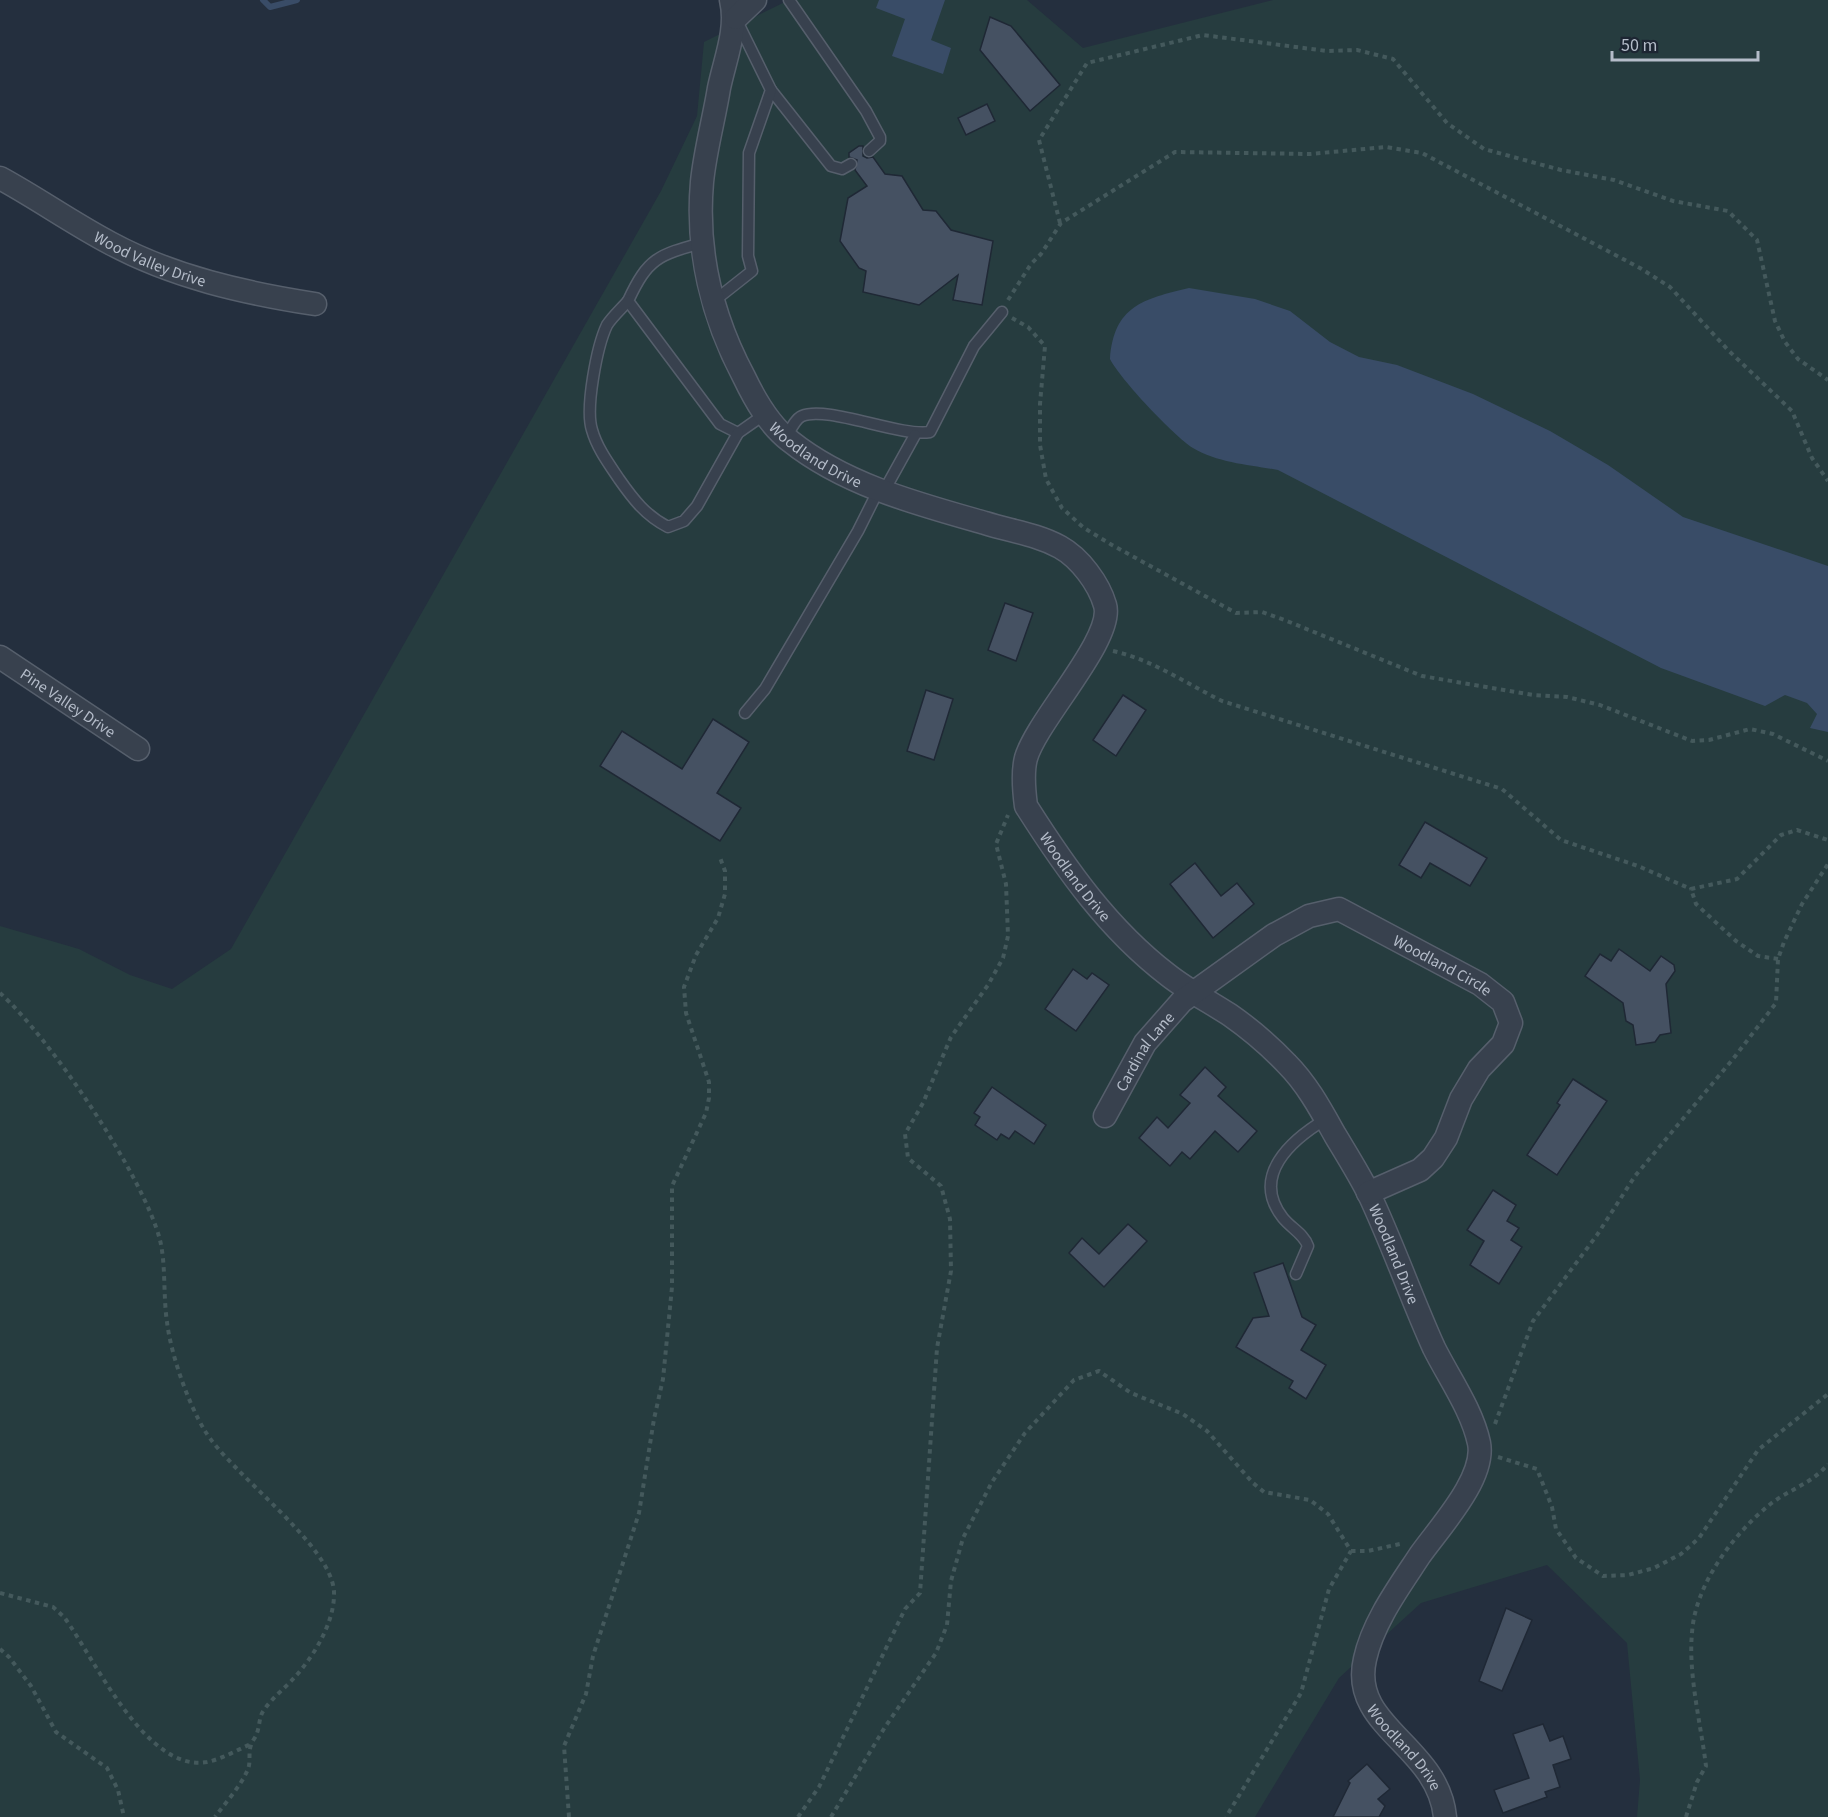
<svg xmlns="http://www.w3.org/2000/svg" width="1828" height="1817" font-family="'Source Sans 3',sans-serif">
<rect width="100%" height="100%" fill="#242f3e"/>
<!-- green -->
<path fill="#263c3f" d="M789,0H1027L1083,48L1273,0H1828V1817H1637L1640,1780L1627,1643L1547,1565L1421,1603L1339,1678L1255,1817H0V926L79,949L130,975L172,989L231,949L661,191L697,116L704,42Z"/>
<!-- water -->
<g fill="#394c67">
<path d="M879,0H945L931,40L951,48L943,74L892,56L905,19L876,8Z"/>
<path d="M1189,288L1255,299L1290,311L1330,342L1359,357L1397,365L1473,394L1550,431L1608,465L1683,517L1828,566V732L1810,728L1817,714L1807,703L1785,695L1765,706L1661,668L1278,470C1251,465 1218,463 1193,448C1174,436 1120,379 1110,359C1114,306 1143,299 1189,288Z"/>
</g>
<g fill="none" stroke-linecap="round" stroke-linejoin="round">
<!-- stream -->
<path stroke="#394c67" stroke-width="6" d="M263,0L270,7L297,0"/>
</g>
<!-- building -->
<g fill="#455162" stroke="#1f2835" stroke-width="1.5">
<path d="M990,17L1011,26L1060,85L1030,111L980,50Z"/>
<path d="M987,104L995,121L966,135L958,118Z"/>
<path d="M859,146H863V156L867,158L873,157L885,174L902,176L923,210L936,211L951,230L993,241L982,305L953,300L958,275L919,305L863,292L866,271L859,268L840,241L848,198L867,186L855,170L857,160L849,157V153Z"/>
<path d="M1005,603L1033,613L1016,661L988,650Z"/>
<path d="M926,690L953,699L934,760L907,751Z"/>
<path d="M1123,695L1146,710L1116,756L1093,740Z"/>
<path d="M713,719L749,742L717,793L741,808L720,841L600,766L622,731L682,769Z"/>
<path d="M1425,822L1487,858L1470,886L1430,863L1421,878L1399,865Z"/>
<path d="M1195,863L1221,896L1237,883L1254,904L1213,938L1170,884Z"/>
<path d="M1619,949L1650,971L1661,956L1674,965L1675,971L1666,984L1671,1033L1660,1035L1655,1042L1636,1045L1633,1025L1626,1021L1623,1003L1585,976L1600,954L1611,961Z"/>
<path d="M1073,969L1087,979L1092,973L1109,985L1076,1031L1045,1009Z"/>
<path d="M1205,1067L1226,1087L1218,1096L1257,1131L1238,1152L1215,1131L1190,1159L1182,1152L1170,1166L1139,1138L1157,1117L1168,1128L1190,1103L1180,1095Z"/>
<path d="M1573,1079L1607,1101L1557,1175L1527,1155L1560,1105L1557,1103Z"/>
<path d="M992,1087L1046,1125L1034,1144L1015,1131L1009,1139L1001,1134L997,1140L975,1125L980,1117L974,1113Z"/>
<path d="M1493,1190L1516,1205L1507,1221L1519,1228L1511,1240L1522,1247L1499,1284L1470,1265L1484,1241L1467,1230Z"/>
<path d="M1128,1224L1147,1241L1104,1287L1069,1253L1082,1238L1099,1254Z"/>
<path d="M1283,1263L1302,1317L1316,1325L1301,1350L1326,1365L1306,1399L1289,1388L1293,1381L1236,1347L1253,1318L1269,1316L1254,1273Z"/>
<path d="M1506,1608L1532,1620L1502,1691L1479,1681Z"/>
<path d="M1543,1724L1550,1741L1563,1736L1571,1759L1553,1765L1560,1787L1545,1792L1547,1797L1503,1813L1494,1790L1529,1778L1513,1734Z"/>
<path d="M1367,1764L1390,1789L1378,1799L1385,1806L1379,1817H1333L1350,1783L1348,1781Z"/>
</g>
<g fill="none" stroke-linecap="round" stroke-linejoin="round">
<!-- service casing -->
<g stroke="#565f6c" stroke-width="13">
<g id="service">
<path d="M789,0L866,111L880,137V141L869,151"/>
<path d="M771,90L831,166L842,169L851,164"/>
<path d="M702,243C658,255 648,258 628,301L720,424L738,433L765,414"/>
<path d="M628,301C622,308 612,317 607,325C597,346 585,408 592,430C597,448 609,464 619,479C633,499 646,516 668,527L684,521L697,506L738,433"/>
<path d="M714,301L752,271L748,256L749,153L771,90L737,21"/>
<path d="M786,438C790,431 795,419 802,416C827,405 899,437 930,432L974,346L1002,312"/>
<path d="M884,491L915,435"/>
<path d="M745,713L765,689L858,531L879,489"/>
<path d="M1296,1274L1308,1246C1304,1234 1291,1228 1283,1218C1250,1176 1291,1140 1326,1119"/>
</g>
</g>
<!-- minor casing -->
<g stroke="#565f6c" stroke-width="25">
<g id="minor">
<path id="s1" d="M731,0C738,29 725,59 719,88C714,119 705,151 702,182C696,250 712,317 744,377C755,400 769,425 790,441C845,485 918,504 985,523C1010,531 1036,534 1060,547C1080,558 1099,584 1105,605C1115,638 1037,720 1026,758C1022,773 1024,791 1026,806C1066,869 1108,929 1168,975C1187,990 1210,1002 1230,1015C1250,1029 1270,1046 1287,1064C1307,1084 1321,1110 1335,1135C1347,1155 1359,1174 1369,1194C1393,1245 1411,1297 1434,1348C1449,1378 1472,1410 1479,1443C1486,1478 1439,1528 1420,1555C1399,1587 1373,1622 1365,1659C1349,1727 1438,1745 1445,1817"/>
<path d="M736,18L755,0"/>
<path id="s2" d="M0,178C37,198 72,223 110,243C173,277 244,293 315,304"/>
<path id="s3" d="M0,657L138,749"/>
<path id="s4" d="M1105,1116L1145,1043L1182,1001L1274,935L1309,916L1339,909L1480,984L1503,1002L1511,1023L1503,1044L1479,1069L1461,1099L1446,1138L1433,1158L1420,1170L1368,1193"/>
</g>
</g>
<!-- path -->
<g stroke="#44595c" stroke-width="4" stroke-dasharray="4.5 4.5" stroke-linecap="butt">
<path d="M1060,223L1039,140L1087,63L1203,35L1327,51L1357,50L1393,59L1447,123L1484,149L1561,170L1614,180L1673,201L1728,211L1757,240L1775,321L1785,342L1798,359L1828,380"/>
<path d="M1008,300L1031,264L1041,254L1061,223L1175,152L1310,154L1386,147L1422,153L1640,268L1670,287L1728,350L1792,411L1812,458L1828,481"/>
<path d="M1012,318L1028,327L1045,346L1040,404V445L1046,479L1062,508L1084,528L1112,545L1236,613L1262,612L1287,621L1422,676L1533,695L1567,697L1600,705L1692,741L1709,740L1750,729L1773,734L1828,761"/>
<path d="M1113,651C1153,660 1185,683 1222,701L1502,789L1561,840L1638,866L1691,889"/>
<path d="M1778,959L1758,956L1736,941L1696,904L1691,889L1737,879L1781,835L1797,830L1828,840"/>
<path d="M0,993C50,1038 143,1175 160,1240C166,1265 163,1295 167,1322C171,1355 188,1403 205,1431C232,1475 332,1545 334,1592C335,1622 314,1656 294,1678C285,1688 272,1698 264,1710C259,1716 260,1725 257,1733C256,1737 252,1741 251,1745C248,1753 251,1762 248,1769C241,1786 226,1802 215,1817"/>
<path d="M1495,1424L1533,1321L1597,1235L1635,1176L1733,1059L1776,1003L1778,959L1784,942L1802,904L1828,864"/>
<path d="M1498,1457L1537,1469L1552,1507L1556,1529L1576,1558L1603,1576L1628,1575L1654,1568L1681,1554L1699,1538L1758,1450L1828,1394"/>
<path d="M1351,1551H1368L1404,1543"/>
<path d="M0,1593L53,1607L64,1617C95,1659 146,1773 207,1762C222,1759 237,1750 251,1744"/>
<path d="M0,1649L9,1657L31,1686L56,1732L107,1768L118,1790L124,1817"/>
<path d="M569,1817L564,1746L586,1694L593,1656L639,1513L654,1419L663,1379L672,1287V1186L706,1113L709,1098V1082L686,1013L684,987L696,955L718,918L725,894V871L719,855"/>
<path d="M798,1817L819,1787L905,1609L920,1593L937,1348L951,1271L950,1219L941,1186L908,1158L905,1134L923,1103L951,1037L988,985L1003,958L1008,936L1006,884L996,844L1008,815"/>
<path d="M831,1817L885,1727L936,1653L947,1625L951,1581L963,1538L992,1482L1025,1433L1074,1380L1099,1371L1131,1393L1183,1414L1207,1431L1253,1483L1264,1492L1310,1500L1328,1514L1351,1551L1329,1589L1301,1693L1226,1817"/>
<path d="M1686,1817L1697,1782L1706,1766C1701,1725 1688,1674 1692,1633C1695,1585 1732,1536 1768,1506C1787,1490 1812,1484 1828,1464"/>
</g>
<!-- service -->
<use href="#service" stroke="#38414e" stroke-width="10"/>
<!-- minor -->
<use href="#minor" stroke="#38414e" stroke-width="22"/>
</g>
<g text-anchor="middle" stroke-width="4.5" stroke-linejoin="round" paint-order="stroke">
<!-- street labels -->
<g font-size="16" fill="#b4bcc9" stroke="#1d2633">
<text dy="6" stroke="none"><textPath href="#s2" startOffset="171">Wood Valley Drive</textPath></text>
<text dy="6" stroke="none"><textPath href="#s1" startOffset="496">Woodland Drive</textPath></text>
<text dy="6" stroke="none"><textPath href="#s3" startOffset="82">Pine Valley Drive</textPath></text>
<text dy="6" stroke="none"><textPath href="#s1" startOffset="1143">Woodland Drive</textPath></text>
<text dy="6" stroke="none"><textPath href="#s4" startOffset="441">Woodland Circle</textPath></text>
<text dy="6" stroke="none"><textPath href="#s4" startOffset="76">Cardinal Lane</textPath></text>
<text dy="6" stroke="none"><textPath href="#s1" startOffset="1647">Woodland Drive</textPath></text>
<text dy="6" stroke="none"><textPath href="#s1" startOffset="2204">Woodland Drive</textPath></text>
</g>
</g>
<!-- scale -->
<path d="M1612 51v9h146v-9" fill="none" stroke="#b4bcc9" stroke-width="3"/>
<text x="1621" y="51" font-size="18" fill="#b4bcc9" stroke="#1d2633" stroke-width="4.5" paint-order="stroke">50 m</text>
</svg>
